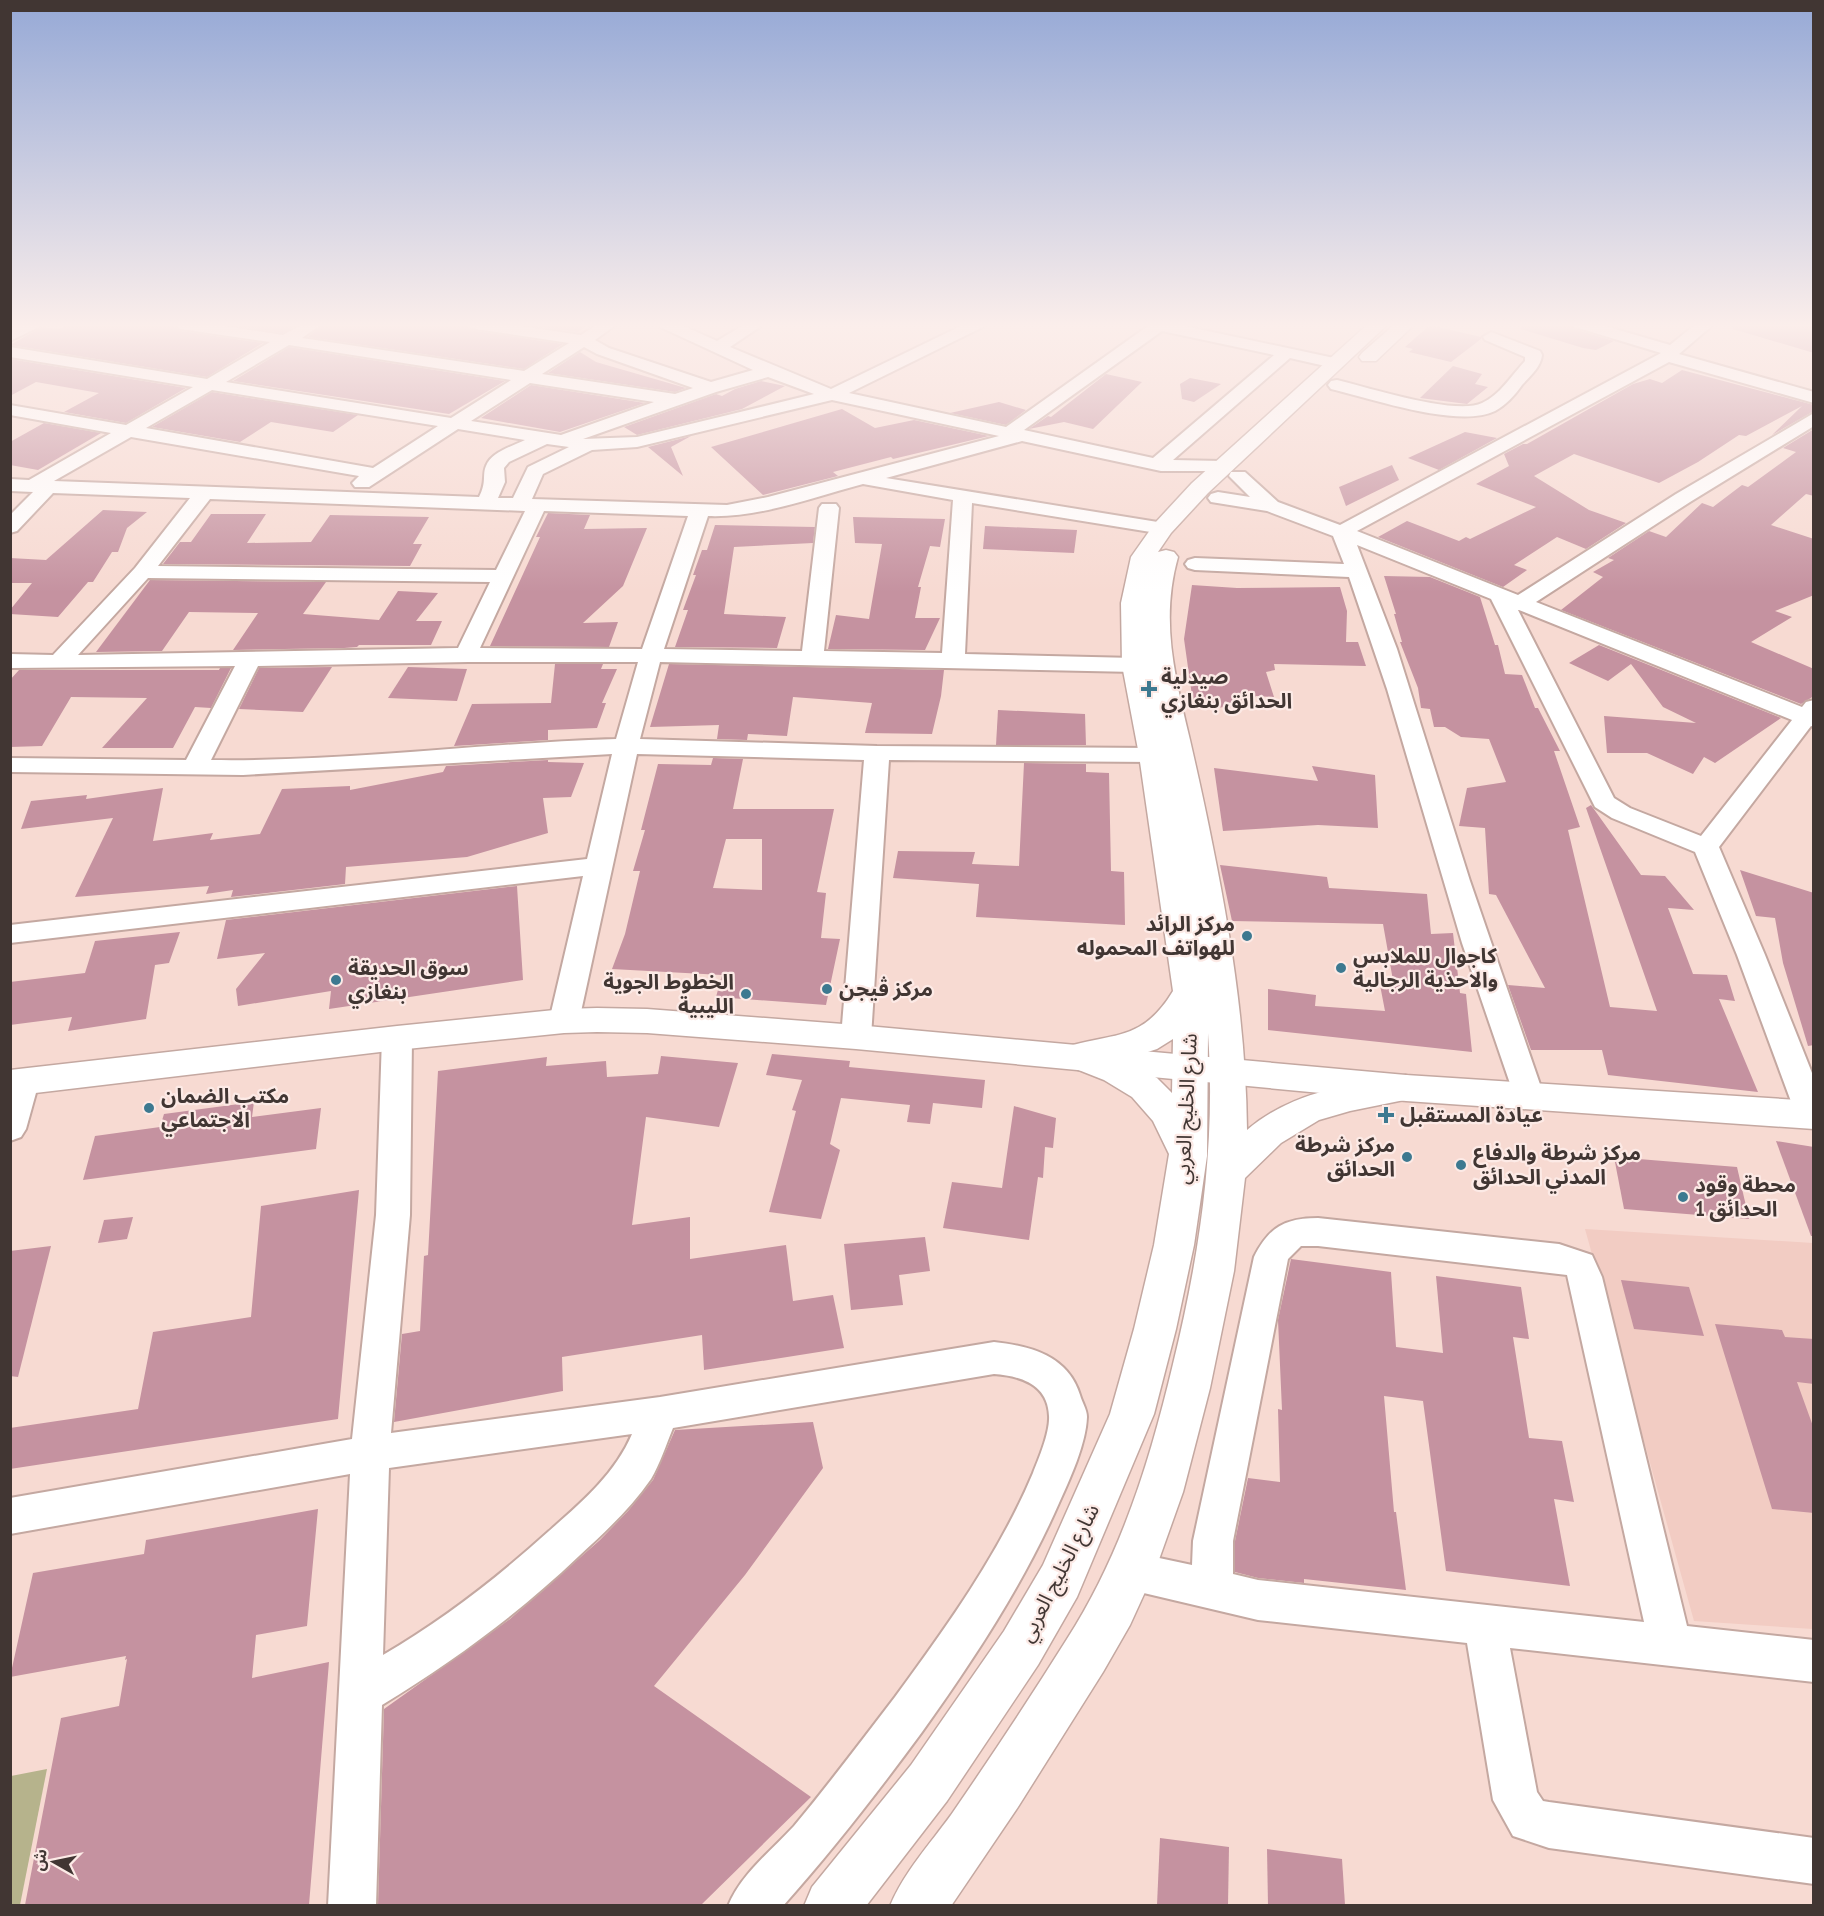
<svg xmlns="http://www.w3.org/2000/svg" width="1824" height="1916" font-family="'PT Sans Narrow','Noto Sans Arabic',sans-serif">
<rect width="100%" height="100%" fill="#f7dad2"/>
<!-- built -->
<path fill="#f2ccc3" d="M1585,1229L1813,1243V1629L1694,1621Z"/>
<!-- green -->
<path fill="#b6b38c" d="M47,1769L20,1905H11V1776Z"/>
<!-- building -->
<g fill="#c592a0" fill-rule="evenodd">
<path d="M70,324H171L181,331L263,343L207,377L10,345L42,327L59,329Z"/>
<path d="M225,324H299L283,333Z"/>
<path d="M324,324H466L469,329L476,331L563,344L524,369L308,337Z"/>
<path d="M521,324H589L578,332Z"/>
<path d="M1522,324H1571L1574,329L1614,341L1596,350L1583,348L1521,329Z"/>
<path d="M1734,324H1814V353L1733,329Z"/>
<path d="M1430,325L1481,337V339L1451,362L1409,352L1413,349L1405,347Z"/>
<path d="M289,347L505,381L449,414L233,381Z"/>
<path d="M580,352L596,362L686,388L675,392L548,373Z"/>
<path d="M10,359L186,388L126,423L64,412L99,393L36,382L10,396Z"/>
<path d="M1453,366L1482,374L1475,384L1488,387L1467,404L1420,398Z"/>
<path d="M1682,370L1814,405V411L1772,435L1802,406L1746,436L1739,435L1698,462L1659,483L1574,454L1534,476L1589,510L1626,523L1586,549L1557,537L1514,565L1527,570L1503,587L1378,537L1407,521L1459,541L1466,537L1470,539L1536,507L1476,484L1509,466L1504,454L1523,444H1527L1633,384L1650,379L1662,383Z"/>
<path d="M1106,374L1142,382L1093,429L1064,422L1029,429L1048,416L1051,417Z"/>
<path d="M1190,378L1221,384L1194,402L1182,399L1180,384Z"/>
<path d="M761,381L785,386L742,409L637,435L624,427L716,394L722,396L735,389Z"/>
<path d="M531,385L645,403L560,432L481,418Z"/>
<path d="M212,392L358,415L333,432L271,422L240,442L152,427Z"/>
<path d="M999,402L1026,410L1006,425L950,413Z"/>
<path d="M842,409L875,428L914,420L989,436L893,459L891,457L833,472L838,476L763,495L711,447Z"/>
<path d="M44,423L101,433L38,470L10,465V442Z"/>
<path d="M1814,429V496L1806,494L1771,525L1814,539V595L1775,611L1792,617L1751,642L1814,669V696L1801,704L1561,610L1603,577L1593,572L1614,560L1608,558L1649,531L1666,537L1702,503L1713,507L1742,485L1748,487L1796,452L1783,448Z"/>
<path d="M1465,432L1497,438L1439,470L1408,458Z"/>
<path d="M691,436L671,447L683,476L648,447Z"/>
<path d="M1392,465L1399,480L1346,506L1339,487Z"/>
<path d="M103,510L147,512L127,528L118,552H112L93,582H88L58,617L10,614V610L32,583H10V558L46,560Z"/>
<path d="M548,513L590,515L584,529L647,528L623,586L583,623L618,622L609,647L490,646L540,537H536Z"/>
<path d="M211,514H266L247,543L311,542L330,515L429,517L413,544H422L410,566L163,564L180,542H191Z"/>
<path d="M853,517L945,519L940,547L930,546L918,587H921L915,618H940L925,650L828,649L836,615L869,619L882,544L855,543Z"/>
<path d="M715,525L815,527L813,543L734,547L724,614L786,617L777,648L675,647L688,610H683L696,575H693L702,550H707Z"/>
<path d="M985,526L1077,530L1074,553L983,549Z"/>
<path d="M1384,576L1430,577L1480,597L1495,645H1498L1505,674L1522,675L1535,708H1538L1560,751H1554L1580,827L1568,830L1610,1007L1657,1011L1586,808L1591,805L1641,875L1665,876L1694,910L1668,908L1693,974L1727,975L1735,1001L1719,999L1758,1092L1608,1075L1602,1050H1531L1508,985L1545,988L1496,895L1489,894L1485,828L1459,826L1467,788L1506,782L1489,739L1461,737L1445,727H1434L1430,709L1421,708L1418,688L1400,642H1402L1394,614H1396Z"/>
<path d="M150,580L326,582L303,614L379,620L398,591L438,593L416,621H442L431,645H359L357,647L344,648L233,650L258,613L189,612L162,651L96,652Z"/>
<path d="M1192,585L1237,588L1340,587L1347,611L1346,642H1358L1366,666L1274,664L1275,670L1266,672L1274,697L1256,696L1246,705L1194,710L1184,639Z"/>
<path d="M1599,645L1781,718L1715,763L1704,757L1693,774L1647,753H1607L1604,716L1696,723L1663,707L1631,664L1608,681L1569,663Z"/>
<path d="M555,664H603L601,669H617L602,703H606L597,728L548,730V740L454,746L472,704L551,703Z"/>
<path d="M669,664L944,670L941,696L932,734L865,733L872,703L793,697L787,736L748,734L747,740L717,739L719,725L650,727Z"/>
<path d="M332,667L303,712L239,709L259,668Z"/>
<path d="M408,667L467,669L457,701L388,698Z"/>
<path d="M220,668H231L211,708L195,707L173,748H102L147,698L71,697L42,746L10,747V680L19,670H219Z"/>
<path d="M998,710L1085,714L1086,745H996Z"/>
<path d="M713,758L743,759L733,809H834L817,892L826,893L821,938L840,939L826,1005L716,997L722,975L612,969L625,934L640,871H633L645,830H641L658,764L711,765ZM726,839H762V890L713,888Z"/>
<path d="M548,760V762L584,763L571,797L543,798L548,833L467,857L346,867L345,884L231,897L233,890L206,894L209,886L75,897L113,818L21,829L31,801L87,795L86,799L163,788L153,841L213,833L210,840L260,834L282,789L350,786V790L443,772L446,766Z"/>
<path d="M1024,763L1086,764V772L1109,773L1111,871L1124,872L1125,925L976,917L979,884L893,878L898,851L975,852L972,864L1019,866Z"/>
<path d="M1312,766L1375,775L1378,828L1318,825L1223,831L1214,768L1318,781Z"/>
<path d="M1220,865L1327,877L1329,888L1427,894L1431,934L1453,933L1460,993L1466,994L1472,1052L1268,1030V989L1316,995L1315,1006L1385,1011L1380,985L1394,986L1383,924L1232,921Z"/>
<path d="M1740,870L1814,893V1045L1808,1046L1783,963L1775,918L1756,916Z"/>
<path d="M517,886L523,980L329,1009L331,991L238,1006L236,989L265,953L217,959L226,920Z"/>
<path d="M180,932L169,963L155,965L146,1019L68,1031L72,1017L10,1025V982L85,973L95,941Z"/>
<path d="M772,1054L850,1061L849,1067L985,1080L982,1108L933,1103L930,1124L907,1122L910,1105L841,1098L830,1144L840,1150L821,1219L769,1212L796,1111L792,1110L802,1080L766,1075Z"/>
<path d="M661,1056L738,1063L719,1127L646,1117L632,1225L690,1217V1259L786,1245L793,1301L833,1295L844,1348L704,1370L702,1335L562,1357L563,1391L394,1422L402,1334L420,1331L424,1256L428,1255L438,1071L547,1057L546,1066L606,1061L607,1077L658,1074Z"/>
<path d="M254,1102L252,1117L321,1108L316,1149L83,1180L95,1136L160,1127L164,1114Z"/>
<path d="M1014,1106L1056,1118L1053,1148L1045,1147L1043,1178L1038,1177L1029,1240L943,1228L952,1182L1002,1188Z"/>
<path d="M1776,1141L1814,1147V1236H1811Z"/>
<path d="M1614,1157L1737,1167L1749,1219L1624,1209Z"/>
<path d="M359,1190L338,1419L10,1469V1428L138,1409L153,1332L251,1317L261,1206Z"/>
<path d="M133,1217L127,1239L98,1243L104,1220Z"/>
<path d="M925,1237L930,1271L899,1275L903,1305L851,1310L844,1244Z"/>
<path d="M51,1246L18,1377L10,1376V1251Z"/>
<path d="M1291,1259L1391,1272L1396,1347L1443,1353L1436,1276L1521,1287L1529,1339L1513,1337L1529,1438L1562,1441L1574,1502L1554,1499L1570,1586L1446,1571L1423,1401L1384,1396L1394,1512H1396L1406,1590L1304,1579V1583L1258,1578L1235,1572V1541L1248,1478L1280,1482L1278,1409L1282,1410L1278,1320Z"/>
<path d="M1621,1280L1689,1287L1704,1336L1634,1329Z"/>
<path d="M1715,1324L1782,1330L1785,1337L1814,1339V1384L1797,1382L1814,1429V1513L1772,1509Z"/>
<path d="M813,1422L823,1468L745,1575L654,1686L811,1797L701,1905H378L384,1709L510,1619L600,1540L628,1511L653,1480L675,1430Z"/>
<path d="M318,1509L307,1626L256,1635L252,1678L329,1662L309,1905H25L61,1718L119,1706L127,1659L125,1660L126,1656L10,1677L33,1573L144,1554L146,1540Z"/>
<path d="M1160,1838L1229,1847L1228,1905H1157Z"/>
<path d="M1267,1849L1342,1859L1345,1905H1268Z"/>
</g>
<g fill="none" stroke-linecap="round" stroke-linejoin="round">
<!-- minor casing -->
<g stroke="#c4a8a1" stroke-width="4">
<g id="minor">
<path d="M21,324H41L39,327L10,341V329Z"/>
<path d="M173,324H211L283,335L303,324H322L302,338L524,371L569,343L476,329L470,327L468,324H507L581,335L598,324H617L595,340L609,348L711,382L753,370L660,327L658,324H679L717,341L745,324H764L730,347L831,389L965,324H985L983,327L849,393L1006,427L1148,326L1146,324H1175L1334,358L1342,363L1334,368L1290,358L1173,460L1222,461L1229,463L1231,467L1229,471H1161L1022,441L886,478L1170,524L1173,528L1170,532L1163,534L972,503L965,654L1135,658L1143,660L1146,665L1143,670L1135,672L660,662L640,739L877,746L1153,748L1162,750L1165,755L1162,760L1153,762L889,760L871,1037L867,1045L856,1048L845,1045L841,1037L864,760L637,754L579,1021L575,1028L564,1031L553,1028L549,1021L583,876L10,943V925L587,859L612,754L243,775L10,772V758L186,760L235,666L10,668V654L53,655L135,568L190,498L53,493L17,531L10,533V515L33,492L10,491V479L29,480L111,433L10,415V405L126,425L193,387L10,357V347L207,379L270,342L181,329ZM1162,331L1274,355L1153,458L1024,430ZM289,345L511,380L451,418L226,382ZM584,347L597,354L693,388L675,394L542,374ZM768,377L814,394L637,437L583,439L716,392ZM530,383L654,402L561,435L471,421ZM212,390L438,426L373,468L146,428ZM832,400L999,436L768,497L727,505L532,499L543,474L592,450L637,447ZM458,429L525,440C513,446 491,452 486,466C482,475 487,482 479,497L54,481L131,437L359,476L352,483L355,487H369ZM547,444L569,447L528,467L513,498H498L505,482L504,468L509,462ZM863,484L953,500L942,653L824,651L839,508L836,504H822L819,508L802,651L664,649L708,516C760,518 813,497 863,484ZM210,499L525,511L496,570L158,566ZM544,511L688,516L642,649L480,648ZM148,578L490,582L458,648L78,655ZM468,662H638L616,739C481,743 346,762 211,760L258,666Z"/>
<path d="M1573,324H1598L1670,345L1696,324H1714L1679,354L1814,392V403L1669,362L1357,531L1518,595L1676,494L1814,413V426L1690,502L1536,602L1802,707L1806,702L1814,700V727L1811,726L1719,847L1765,955L1814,1078L1812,1127L1801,1123L1796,1115L1737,955L1695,852L1612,818L1595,807L1491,599L1357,545L1397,649L1470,881L1544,1096L1539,1104L1528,1107L1517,1104L1462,943L1387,689L1349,577L1195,570L1188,568L1185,564L1188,560L1195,558L1344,564L1333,536L1267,511L1211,502L1208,498L1211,494L1218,492L1250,497L1229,476L1231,472H1245L1278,502L1340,525L1661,353L1575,327ZM1518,610H1519L1792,720L1701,836L1630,808L1614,798Z"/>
<path d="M1491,332L1540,351L1542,355C1541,367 1530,376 1522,385C1515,395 1506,405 1495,411C1458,429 1370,398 1331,389L1328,385L1331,381L1337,380C1367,387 1456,416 1482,403C1500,395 1512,375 1525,361V357L1485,340L1483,337Z"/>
<path d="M397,1027L408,1030L412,1038L410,1215L391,1433L660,1397L994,1342C1031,1346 1068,1356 1080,1395C1082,1402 1087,1410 1087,1417C1086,1444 1070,1479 1059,1503C1023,1585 974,1659 922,1732C878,1792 833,1850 783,1906H728C741,1874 771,1851 794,1826C829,1784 862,1740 895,1697C947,1626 999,1554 1033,1473C1039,1458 1050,1432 1049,1416C1048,1384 1020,1376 994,1374L673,1428C666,1445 660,1464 651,1479C631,1508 605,1532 579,1556C517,1615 455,1660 382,1705L376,1906H328L350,1474L10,1534V1498L352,1439L376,1215L382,1038L386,1030ZM632,1434C615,1474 581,1503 549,1531C497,1578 443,1620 383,1655L389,1468Z"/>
<path d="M24,1071L35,1074L39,1082L26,1129L21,1137L10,1141V1079L13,1074Z"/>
<path d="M1318,1218L1559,1244L1592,1255L1602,1277L1687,1626L1814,1640V1682L1510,1648L1537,1792L1543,1801L1549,1802L1814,1838V1884L1549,1848L1513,1836L1493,1800L1467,1643L1258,1620L1131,1590L1117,1585L1111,1571L1117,1557L1131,1552L1192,1565L1193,1541L1254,1257C1269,1227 1285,1218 1318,1218ZM1301,1246H1318L1567,1275L1644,1622L1258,1580L1233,1574V1541L1288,1259Z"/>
</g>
</g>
<!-- secondary casing -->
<g stroke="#c4a8a1" stroke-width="3">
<path id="secondary" d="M597,1008L647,1009L856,1025L1406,1075L1814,1101V1129L1406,1101L856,1049L647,1033L597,1032L564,1033L397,1050L10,1096V1070L397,1026L564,1009Z"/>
</g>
<!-- primary casing -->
<g stroke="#c4a8a1" stroke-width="3">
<g id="primary">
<path d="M1368,324H1388L1208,493L1171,533L1158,552L1166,550L1174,552L1178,557C1160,621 1175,677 1190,740C1198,775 1206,811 1213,847C1232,941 1246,1034 1247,1130C1291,1092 1350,1084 1406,1075L1419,1079L1424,1088L1419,1097L1350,1111L1319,1120L1281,1143L1245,1178L1234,1271L1210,1388L1183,1492L1156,1568L1130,1625L1103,1672L1018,1807L951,1906H890C904,1872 930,1844 951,1815C991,1757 1030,1698 1067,1639C1121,1555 1150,1461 1173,1364C1200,1254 1216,1146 1208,1033L1207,1156L1194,1245L1176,1329L1154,1414L1077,1597L1038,1665L947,1801L866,1906H804L812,1887L911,1765L1004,1631L1043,1565L1110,1414L1134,1329L1154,1245L1169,1154L1153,1121L1132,1097L1104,1080L1066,1065L1060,1056L1066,1047C1115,1032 1142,1042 1173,991L1139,755L1122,665L1121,603L1131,557L1155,523L1192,483ZM1173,1039L1172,1093L1157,1078L1123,1060L1157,1049Z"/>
<path d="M1395,324H1415L1376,361H1362L1359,357L1362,353Z"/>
</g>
</g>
<!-- minor -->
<use href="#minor" fill="#fff" fill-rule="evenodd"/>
<!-- secondary -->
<use href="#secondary" fill="#fff" fill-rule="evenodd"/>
<!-- primary -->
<use href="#primary" fill="#fff" fill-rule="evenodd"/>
</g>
<!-- sky -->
<linearGradient id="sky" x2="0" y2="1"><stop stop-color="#96a9d6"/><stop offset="0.55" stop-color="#fbeeeb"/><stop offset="1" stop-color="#fbeeeb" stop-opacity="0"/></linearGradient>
<rect width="1824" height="592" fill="url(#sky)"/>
<!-- markers -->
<g fill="#3d7990" stroke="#fceae6" stroke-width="2">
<path d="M1146 680h6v6h6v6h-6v6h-6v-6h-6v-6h6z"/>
<circle cx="1247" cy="936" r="6"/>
<circle cx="1341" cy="968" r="6"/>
<circle cx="336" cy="980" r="6"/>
<circle cx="827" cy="989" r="6"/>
<circle cx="746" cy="994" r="6"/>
<circle cx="149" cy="1108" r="6"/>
<path d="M1383 1106h6v6h6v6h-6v6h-6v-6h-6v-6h6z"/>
<circle cx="1407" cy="1157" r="6"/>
<circle cx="1461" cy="1165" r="6"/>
<circle cx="1683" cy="1197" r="6"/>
</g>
<g text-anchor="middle" stroke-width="4.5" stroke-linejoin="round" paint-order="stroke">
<!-- poi labels -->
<g font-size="21" font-weight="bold" fill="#413633" stroke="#fceae6" text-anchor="start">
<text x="1161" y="684">صيدلية<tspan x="1161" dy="24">الحدائق بنغازي</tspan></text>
<text x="1235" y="931" text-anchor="end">مركز الرائد<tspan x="1235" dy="24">للهواتف المحموله</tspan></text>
<text x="1353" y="963">كاجوال للملابس<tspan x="1353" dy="24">والاحذية الرجالية</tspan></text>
<text x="348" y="975">سوق الحديقة<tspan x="348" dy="24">بنغازي</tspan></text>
<text x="734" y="989" text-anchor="end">الخطوط الجوية<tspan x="734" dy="24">الليبية</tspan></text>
<text x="839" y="996">مركز ڤيجن</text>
<text x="161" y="1103">مكتب الضمان<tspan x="161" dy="24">الاجتماعي</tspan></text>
<text x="1400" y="1122">عيادة المستقبل</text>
<text x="1395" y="1152" text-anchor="end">مركز شرطة<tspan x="1395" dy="24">الحدائق</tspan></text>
<text x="1473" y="1160">مركز شرطة والدفاع<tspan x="1473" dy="24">المدني الحدائق</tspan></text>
<text x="1695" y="1192">محطة وقود<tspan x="1695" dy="24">الحدائق 1</tspan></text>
</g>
<!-- street labels -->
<g font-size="21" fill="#413633" stroke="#fceae6">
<text transform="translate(1186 1109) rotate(-87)" y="7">شارع الخليج العربي</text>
<text transform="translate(1059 1573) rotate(-63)" y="7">شارع الخليج العربي</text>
</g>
</g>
<!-- border -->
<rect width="1824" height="1916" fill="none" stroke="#413633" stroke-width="24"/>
<!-- north arrow -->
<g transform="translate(54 1862) rotate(279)" stroke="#fceae6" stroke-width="4.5" paint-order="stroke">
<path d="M0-4.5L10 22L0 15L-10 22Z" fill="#413633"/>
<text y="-9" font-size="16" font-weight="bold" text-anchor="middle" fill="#413633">ش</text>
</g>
</svg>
